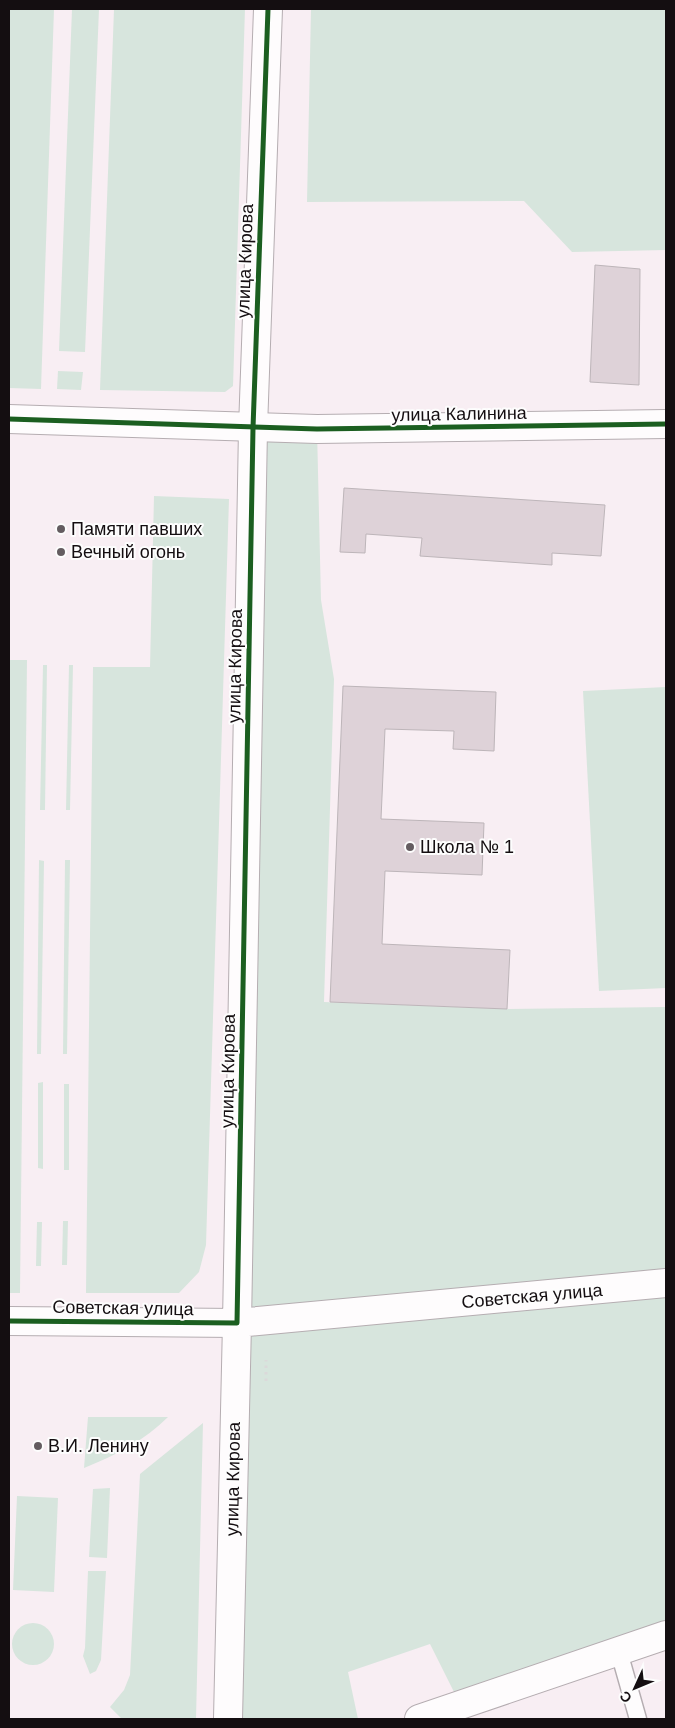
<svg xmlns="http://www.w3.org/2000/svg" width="675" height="1728" font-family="Helvetica,sans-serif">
<rect width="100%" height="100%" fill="#f8eef3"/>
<!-- green -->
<g fill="#d7e5dd">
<path d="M9,9H54L41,389L9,388Z"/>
<path d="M72,9H99L85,352L59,351Z"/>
<path d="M114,9H245L233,386L225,392L100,390Z"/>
<path d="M311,9H666V250L572,252L524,201L307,202Z"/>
<path d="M58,371L83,372L81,390L57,389Z"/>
<path d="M253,428L317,429L321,600L334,679L324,1002L507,1009L666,1007V1635L460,1704L430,1644L348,1672L358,1719H228Z"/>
<path d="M154,496L229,499L206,1245L199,1272L179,1293H86L93,667H150Z"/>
<path d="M9,660H27L20,1293H9Z"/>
<path d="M43,665H47L45,810H40Z"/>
<path d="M69,665H73L70,810H66Z"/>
<path d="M666,687V988L599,991L583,691Z"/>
<path d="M39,860L44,861L41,1054H37Z"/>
<path d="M65,860H70L67,1054H63Z"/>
<path d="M43,1082V1169L38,1168V1083Z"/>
<rect x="64" y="1084" width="5" height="86"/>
<path d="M63,1221H68L67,1265H62Z"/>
<path d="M37,1222H42L41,1266H36Z"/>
<path d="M88,1417H168C144,1441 116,1455 84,1468Z"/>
<path d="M203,1423L196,1719H122L110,1707L124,1690L130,1675L140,1474Z"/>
<path d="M110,1488L107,1558L89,1557L93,1489Z"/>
<path d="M17,1496L58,1498L54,1592L13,1590Z"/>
<path d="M88,1571H106L101,1660L96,1671L90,1674L83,1656L85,1648Z"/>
<circle cx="33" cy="1644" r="21"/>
</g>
<!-- building -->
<g fill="#ded2d8" stroke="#bdb5b9">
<path d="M595,265L640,269L639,385L590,382Z"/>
<path d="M344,488L605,505L601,556L552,553V565L420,556L422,538L366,534L365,553L340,552Z"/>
<path d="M343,686L496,692L494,751L453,749L454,731L385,729L381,819L484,823L482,875L385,871L382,944L510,950L507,1009L330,1002Z"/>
</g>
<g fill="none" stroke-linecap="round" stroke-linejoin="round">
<!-- service casing -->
<g stroke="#b5adb1" stroke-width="19">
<path id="service" d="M619,1652L638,1719"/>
</g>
<!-- minor casing -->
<g stroke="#b5adb1" stroke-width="30">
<g id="minor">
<path d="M9,419L317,429L666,424"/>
<path d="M419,1719L666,1635"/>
</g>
</g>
<!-- tertiary casing -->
<g stroke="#b5adb1" stroke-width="30">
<path id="tertiary" d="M9,1321L237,1323L253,428L268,9"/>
</g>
<!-- secondary casing -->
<g stroke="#b5adb1" stroke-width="30">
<path id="secondary" d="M228,1719L237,1323L666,1283"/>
</g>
<!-- path -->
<path stroke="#dbd9da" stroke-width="3" stroke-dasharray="2.5 4" stroke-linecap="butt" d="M266,1381V1360"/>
<!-- service -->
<use href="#service" stroke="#fefcfd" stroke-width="16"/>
<!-- minor -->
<use href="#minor" stroke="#fefcfd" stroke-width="28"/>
<!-- tertiary -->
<use href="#tertiary" stroke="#fefcfd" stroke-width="28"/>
<!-- secondary -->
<use href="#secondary" stroke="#fefcfd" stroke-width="28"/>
<!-- cycleway casing -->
<g stroke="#fdfdfd" stroke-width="8">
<g id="cycleway">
<path d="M9,419L317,429L666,424"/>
<path d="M9,1321L237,1323L253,428L268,9"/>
</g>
</g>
<!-- cycleway -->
<use href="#cycleway" stroke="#1b5e20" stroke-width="5"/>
</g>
<!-- markers -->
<g fill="#645c60" stroke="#fdfdfd" stroke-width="2">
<circle cx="61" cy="529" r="5"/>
<circle cx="61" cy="552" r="5"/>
<circle cx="410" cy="847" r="5"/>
<circle cx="38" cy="1446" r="5"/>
</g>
<g text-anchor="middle" stroke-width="4" stroke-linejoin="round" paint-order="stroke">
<!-- street labels -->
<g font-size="18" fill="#140e11" stroke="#fdfdfd">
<text transform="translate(245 261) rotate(-88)" y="6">улица Кирова</text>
<text transform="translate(459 414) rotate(-1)" y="6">улица Калинина</text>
<text transform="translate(235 666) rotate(-89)" y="6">улица Кирова</text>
<text transform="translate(228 1071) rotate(-89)" y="6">улица Кирова</text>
<text transform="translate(532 1296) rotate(-5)" y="6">Советская улица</text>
<text transform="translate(123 1308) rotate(1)" y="6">Советская улица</text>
<text transform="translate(233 1479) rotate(-89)" y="6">улица Кирова</text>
</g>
<!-- poi labels -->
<g font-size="18" fill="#140e11" stroke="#fdfdfd" text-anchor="start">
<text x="71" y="535">Памяти павших</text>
<text x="71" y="558">Вечный огонь</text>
<text x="420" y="853">Школа № 1</text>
<text x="48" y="1452">В.И. Ленину</text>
</g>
</g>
<!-- border -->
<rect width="675" height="1728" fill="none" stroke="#140e11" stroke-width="20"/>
<!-- north arrow -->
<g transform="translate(635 1688) rotate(226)" stroke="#fdfdfd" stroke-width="4" paint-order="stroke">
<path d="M0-4L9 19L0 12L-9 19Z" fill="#140e11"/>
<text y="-8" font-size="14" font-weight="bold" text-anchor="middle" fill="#140e11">С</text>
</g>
</svg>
